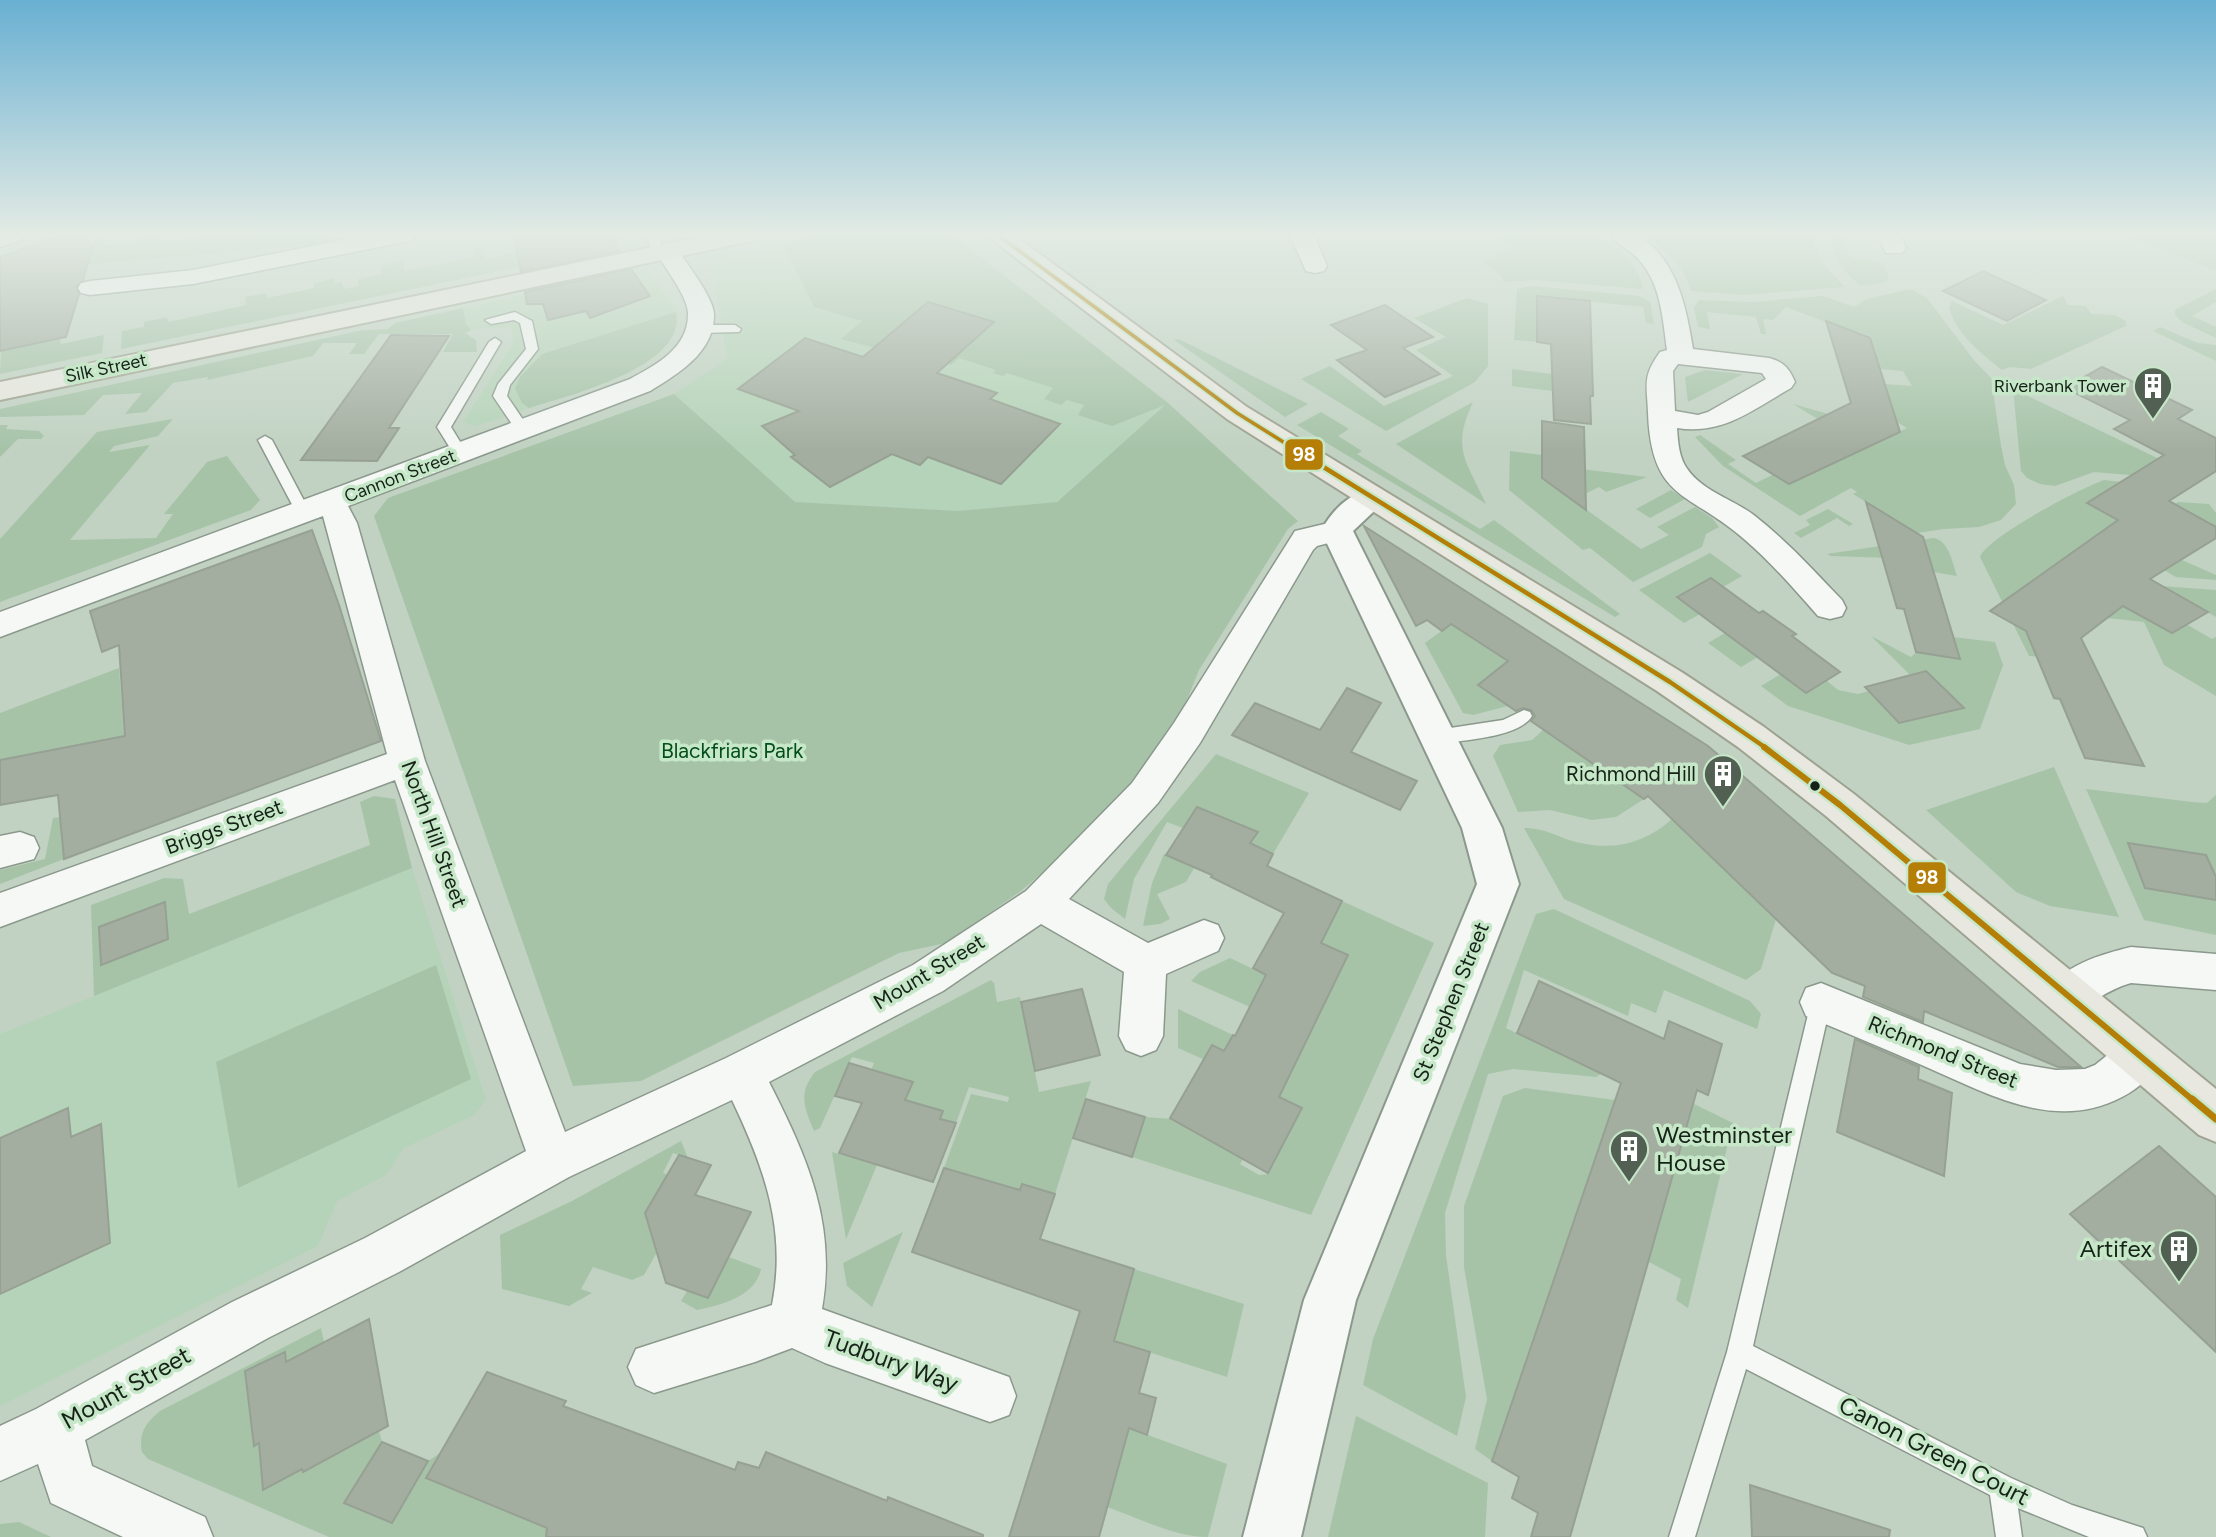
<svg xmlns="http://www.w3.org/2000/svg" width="2216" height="1537" font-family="Figtree,sans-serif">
<rect width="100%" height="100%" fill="#c1d2c2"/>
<!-- built -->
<g fill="#b5d3b8">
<path d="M826,235H953L1168,403L1056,502L958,511L795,502L674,394L727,359L711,260Z"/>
<path d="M642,269H646L675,308L678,318L675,331L661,351L631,372L601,384L476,426L463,422L514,343L510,327L471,330L466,324L463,308Z"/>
<path d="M412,868L486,1100L474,1115L404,1148L386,1175L337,1201L318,1246L0,1406V1034Z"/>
</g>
<!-- green -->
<g fill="#a6c3a8" fill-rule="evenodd">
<path d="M160,235L158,242L201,238L203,235H337L316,245L90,264L82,259L96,240L106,239L101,246L138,244L143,236Z"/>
<path d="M598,235H622L618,242L598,251L121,349L122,331L144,327V322L167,317L168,322L246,305L245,297L266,293L267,298L314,288V283L334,278L335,283L342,282L344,289L358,286V279L382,274L381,266L403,261L405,271L475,257L473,248L482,246L485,259Z"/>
<path d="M826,235H952L1168,403L1298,521L1288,529L1199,670L1184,707L1165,743L1116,801L1066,852L1021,891L946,943L899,953L641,1081L573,1086L374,516L388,498L674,394L795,502L958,511L1057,502L1165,405L1112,426L1078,415L1084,405L1067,400L1061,405L1044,399L1053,388L1007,373L1003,376L993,373L996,370L959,358L951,365L928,357L945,341L966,347L993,322L929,302L875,348L841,339L862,321L814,307L783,244Z"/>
<path d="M1508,235C1529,235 1574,231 1592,236C1617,243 1638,263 1643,289L1534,280L1504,282L1501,275L1482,262L1514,248L1501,240Z"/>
<path d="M1644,235L1813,236C1815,259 1830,271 1845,287L1744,295L1691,291C1684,264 1666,250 1644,235Z"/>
<path d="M2124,235H2216V271L2214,270Z"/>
<path d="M1832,237L1843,239L1851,258L1873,260L1883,264L1889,276L1887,282L1861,286C1845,273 1831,259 1832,237Z"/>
<path d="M1531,286L1639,296L1650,302L1654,324L1646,323L1643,307L1557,298L1537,319V342L1514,340L1517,289Z"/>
<path d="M1910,289L1927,298L1973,359L1991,378L2001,446L2005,465L2014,485L2016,504L2001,520L1979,527L1944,529L1897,536L1903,525L1853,494L1857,492L1851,488L1800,516L1723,466L1695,437L1700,435L1736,460L1728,464L1756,483L1848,437L1793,404L1846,419L1869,446L1907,428L1871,407L1885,384L1912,386L1903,371L1880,369L1861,335L1786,307L1773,320L1763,319L1766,334H1761L1756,317L1707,312L1710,329L1698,327L1694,308L1699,300L1752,302L1823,296L1854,307L1867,299Z"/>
<path d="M2216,289V302L2192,316L2216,327V338L2182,322L2175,314V310Z"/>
<path d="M2063,296L2068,305L2086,306L2091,314L2115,315L2126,321V326L2031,369L2010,367L2002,370C1982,354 1956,334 1949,308L1952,301L2003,325Z"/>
<path d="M1467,298L1488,304V366L1475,382L1386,431L1301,379L1330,366L1384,406L1453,376L1416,350L1446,337L1414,318Z"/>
<path d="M463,308L466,324L471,330L465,333L476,340L477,352H443L453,334H379L364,354H349L357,343H323L313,356L207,380L208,377L173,383L146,412L125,414L142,393L103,395L84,415L0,417V409L363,330L388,329L395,323Z"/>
<path d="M676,312C688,367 566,396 529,408L522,403L515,388L520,377L542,354Z"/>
<path d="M2160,327L2198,343L2216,345V361L2153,331Z"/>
<path d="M104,335L102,353L0,374L1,351L60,339L61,344Z"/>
<path d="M1179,339L1308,404L1285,417L1174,340Z"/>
<path d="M1512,369L1552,374L1553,391L1512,386Z"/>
<path d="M1705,370L1743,374L1688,402L1685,377Z"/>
<path d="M2013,389L2201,479V481L2094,472L2055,486L2040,484L2027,478L2021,471Z"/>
<path d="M1473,402C1451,449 1466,460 1486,504L1396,444Z"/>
<path d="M1321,412L1349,429L1338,436L1362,451L1357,454L1480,529L1494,520L1620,614L1615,617L1297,425Z"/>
<path d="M173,419L158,436L114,446L109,452L150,445L70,540L156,538L173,514H164L207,462L227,456L260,500L251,510L0,602V539L97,432Z"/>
<path d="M0,425H8L6,429L39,431L44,436L41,439H18L0,457Z"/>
<path d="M1510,451L1542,455V472L1581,469L1647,477L1606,492L1599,487L1573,500L1641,549L1669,535L1657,527L1695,507L1712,518L1719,527L1706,534L1702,547L1633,582L1590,548L1583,550L1509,490Z"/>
<path d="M2104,480L2122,482L2171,507L2178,502L2209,504L2216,513V527L2189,512L2093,574L2161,586L2216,590V617L2168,589L2148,602L2212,639L2216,637V696L2164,665L2144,622L2107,618L2019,626L2041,639L2045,657L2029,656L1980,557C1987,537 2081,488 2104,480ZM2105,491L2153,517L2134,529L2087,503Z"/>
<path d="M1671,490L1685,499L1650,518L1636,509Z"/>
<path d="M1828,509L1853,524L1849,526L1837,518L1801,538L1794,533L1810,525L1806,520Z"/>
<path d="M1933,538C1949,540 1952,562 1957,576L1933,572L1889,558L1831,556L1827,554Z"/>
<path d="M1710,553L1742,576L1723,587L1711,579L1677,596L1700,614L1684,623L1639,590Z"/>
<path d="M2182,560L2216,575V580L2176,577L2164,570Z"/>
<path d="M1451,624L1508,661L1478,685L1508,706L1473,715L1463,713L1425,643Z"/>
<path d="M1725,633L1758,657L1741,667L1708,643Z"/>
<path d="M1871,636L1911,657L1916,652L1959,658L1953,637L1995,642L2003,665L1980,729L1909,745L1788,706L1761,686L1781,674L1826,680L1838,690L1858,694L1869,691L1899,723L1963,708L1926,671L1910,675Z"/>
<path d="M119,668L129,800L0,760V713Z"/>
<path d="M1543,730L1644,799L1616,817L1592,820L1550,810L1518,812L1493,756L1500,745L1532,740Z"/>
<path d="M1216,754L1309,793L1273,854L1250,843L1257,832L1197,807L1183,828L1167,822L1134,879L1125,919L1111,908L1104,899L1108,884Z"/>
<path d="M2054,767L2119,917L2050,906L2016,892L1926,810Z"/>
<path d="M2086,789L2192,802L2207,803L2216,795V877L2206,855L2128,843L2146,888L2216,900V935L2144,920Z"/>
<path d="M374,796L395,799L412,868L94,996L91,905L164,878L183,879L189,914L370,845L360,802ZM164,902L168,939L101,964L99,927Z"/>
<path d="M60,817L64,859L0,884V870L45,859L53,818Z"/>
<path d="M1672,819L1776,919L1761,969L1746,980L1564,899L1524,828C1541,828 1551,833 1566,839C1605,852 1641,847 1672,819Z"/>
<path d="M1164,854L1180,861L1200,858L1186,882L1157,894L1170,919L1160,924L1143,926L1152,883Z"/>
<path d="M1342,901L1434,943L1311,1215L1132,1157L1145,1117L1172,1119L1243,1159L1240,1164L1259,1175L1268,1174L1275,1162L1269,1116L1292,1128L1302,1109L1278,1097L1347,955L1321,943Z"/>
<path d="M1554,909L1750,1001L1761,1014L1757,1029L1664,990L1656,1013L1631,1003L1628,1016L1524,970L1506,1028L1601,1074L1596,1077L1513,1069L1488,1074L1445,1213L1446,1255L1466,1397L1457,1436L1363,1385L1373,1339L1536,914Z"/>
<path d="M1230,958L1266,975L1250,1007L1191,981L1200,972Z"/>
<path d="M436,965L471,1079L238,1188L216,1062Z"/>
<path d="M991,980L994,983L997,1002L1020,997L1039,1092L1091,1081L1055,1194L1023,1184L1020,1191L944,1168L971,1094L1008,1102L1009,1097L969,1087L956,1123L940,1119L942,1111L905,1100L913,1082L876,1071L860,1097L874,1063L852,1057L820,1128L814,1131C804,1107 798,1093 815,1072Z"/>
<path d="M1178,1009L1233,1035L1224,1051L1212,1046L1205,1060L1178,1048Z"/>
<path d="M1525,1088L1615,1100L1492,1461L1475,1449L1487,1399L1464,1267V1206L1503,1096Z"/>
<path d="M1694,1104L1733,1123L1688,1308L1676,1300L1681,1279L1649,1262Z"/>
<path d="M681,1141L688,1158L673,1153L663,1173L700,1185L695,1195L668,1191L656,1194L645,1213L647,1223L669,1231L644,1275L632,1280L593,1267L581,1289L592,1293L569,1306L502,1289L500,1235L572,1201Z"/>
<path d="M832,1152L877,1165L846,1239Z"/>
<path d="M903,1232L872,1307L847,1286L843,1263Z"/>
<path d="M729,1257L761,1269C755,1297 721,1305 697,1310L681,1301L687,1291L708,1297Z"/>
<path d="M1134,1269L1244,1304L1227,1377L1114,1341Z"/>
<path d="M321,1328L324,1342L286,1362L284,1352L245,1371L254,1445L268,1438V1444L260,1454L262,1485L270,1486L302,1469L303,1472L379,1431L382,1442L345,1503L392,1523L428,1461L440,1453L480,1468L547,1528L546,1537H329L148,1459L142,1452C138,1434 146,1422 160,1411Z"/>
<path d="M1356,1416L1488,1483L1485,1537H1328Z"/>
<path d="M1129,1428L1227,1464L1208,1537C1174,1537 1139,1518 1107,1507Z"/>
<path d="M19,1522L51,1537H0V1524Z"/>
</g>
<!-- building -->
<g fill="#a4aea0" stroke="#96a193" stroke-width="2">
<path d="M60,235H80L93,246L83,280L76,287L79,294L66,337L0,351V257Z"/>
<path d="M514,235H608L619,251L521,272Z"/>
<path d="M631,269L650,296L590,318L586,311L548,320L543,304H527L525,292Z"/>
<path d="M1983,271L2046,300L2007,321L1943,291Z"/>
<path d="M1537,296L1590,301L1593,396H1590L1591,424L1554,420L1551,344L1537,342Z"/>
<path d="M928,302L994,322L937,373L997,393L990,399L1060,424L1001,484L928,457L920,465L892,454L830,487L791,457L795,455L762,426L799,411L738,389L805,338L863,357Z"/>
<path d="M1385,305L1433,337L1403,348L1440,374L1385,397L1337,360L1367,350L1331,325Z"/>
<path d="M1826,321L1870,338L1900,432L1789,484L1743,456L1851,403Z"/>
<path d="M391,335L449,336L389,428H399L377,461L301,460Z"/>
<path d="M2102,367L2192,410L2178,419L2216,438V471L2169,501L2216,527V538L2150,579L2208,612L2172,633L2123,606L2081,638L2144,766L2085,758L2060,699L2054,698L2026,631L1990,611L2118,520L2087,503L2164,455L2114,429L2130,420L2065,388Z"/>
<path d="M1542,421L1584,427L1586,510L1542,478Z"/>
<path d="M1866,502L1923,537L1960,659L1916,652L1904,609L1897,608Z"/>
<path d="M1364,526L1708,746L2081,1067H2058L1924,1011L1923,1022L1863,997L1865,986L1832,973L1648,796L1644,799L1531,721L1535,716L1531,710L1523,708L1516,711L1478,685L1508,661L1451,624L1442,631L1427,620L1416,626Z"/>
<path d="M312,530L339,605L381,741L64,859L58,795L0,805V760L125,736L119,645L102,652L90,611Z"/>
<path d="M1711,578L1759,613L1763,611L1796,634L1792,636L1840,672L1806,693L1677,597Z"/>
<path d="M1926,671L1964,708L1899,723L1865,687Z"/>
<path d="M1347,688L1381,703L1351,752L1417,781L1400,810L1232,735L1255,703L1320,730Z"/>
<path d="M1197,807L1258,832L1250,843L1273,854L1267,866L1342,901L1321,943L1348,955L1279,1097L1302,1108L1268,1173L1170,1118L1212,1045L1224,1051L1233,1035L1235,1036L1266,975L1253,968L1284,913L1211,877L1212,875L1166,855Z"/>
<path d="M2128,843L2206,855L2216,877V900L2145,888Z"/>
<path d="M165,902L168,939L101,965L99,927Z"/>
<path d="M1539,981L1664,1039L1669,1021L1722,1044L1708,1095L1697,1090L1570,1537H1531L1538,1513L1512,1498L1519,1477L1492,1461L1621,1083L1517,1033Z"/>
<path d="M1082,989L1100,1055L1035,1071L1021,1002Z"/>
<path d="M1855,1039L1919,1067L1918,1079L1952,1093L1944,1176L1837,1132Z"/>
<path d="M849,1063L913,1082L905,1100L943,1111L940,1119L956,1123L933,1182L839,1153L862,1103L835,1096Z"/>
<path d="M1086,1099L1145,1117L1132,1157L1073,1138Z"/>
<path d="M68,1108L71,1137L101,1124L110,1243L0,1294V1138Z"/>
<path d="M2159,1146L2216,1197V1352L2070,1214Z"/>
<path d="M679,1155L711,1165L695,1195L751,1212L708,1298L666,1283L645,1213Z"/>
<path d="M944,1168L1020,1190L1022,1184L1055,1194L1040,1239L1134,1269L1114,1341L1150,1352L1139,1393L1156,1398L1147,1435L1129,1428L1099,1537H1009L1080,1311L912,1252Z"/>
<path d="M369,1319L388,1426L303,1472L302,1469L263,1490L259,1443L254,1446L245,1371L285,1352L286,1362Z"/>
<path d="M487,1372L566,1401L563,1406L735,1470L738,1462L759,1468L766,1452L887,1501L888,1497L983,1535V1537H546L547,1528L426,1478Z"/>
<path d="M382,1442L428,1461L392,1523L344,1503Z"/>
<path d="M1750,1485L1890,1530L1889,1537H1752Z"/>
</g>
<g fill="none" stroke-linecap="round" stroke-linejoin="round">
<!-- lane casing -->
<g stroke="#8b988c" stroke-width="3">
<g id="lane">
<path d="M646,235H658L664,253L662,255H654Z"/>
<path d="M515,312L532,321L538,349L510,385L507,396L530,430L523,434L518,433L493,396L498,384L526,349L520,323L514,320L491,324L485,320Z"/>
<path d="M735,325L741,329L739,332L699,333L693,329L699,325Z"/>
<path d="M495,338L501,342L451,427L467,453L465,456H455L437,427L489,342Z"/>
<path d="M265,436L272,440L310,512L308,515H298L296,512L258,440Z"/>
<path d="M1524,710L1530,712L1532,716C1519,738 1461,740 1437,744L1431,742L1428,737L1431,732L1437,730L1503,720Z"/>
<path d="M1821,993L1828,996L1831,1002L1753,1346L2011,1478L2072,1505L2143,1528L2147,1537H2089L2018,1508L2022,1537H1996L1990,1495L1746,1369L1695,1537H1669L1727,1352L1811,1002L1814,996Z"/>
</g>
</g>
<!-- street casing -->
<g stroke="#8b988c" stroke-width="3">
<g id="street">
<path d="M0,235H25L21,240L0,247Z"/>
<path d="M367,235H416L412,240L404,242L193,284L90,295L81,293L78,288L81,283L90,281L193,270Z"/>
<path d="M1290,235H1314L1327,266L1324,271L1315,273L1306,271Z"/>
<path d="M1611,235H1639C1677,262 1686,305 1693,349L1769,358C1784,362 1789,368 1795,382L1791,388C1752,410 1723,435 1677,428C1678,442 1679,459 1688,470C1704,492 1735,500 1755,516C1787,541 1814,571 1842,600L1846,608L1842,616L1830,619L1818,616C1795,590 1771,562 1744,539C1689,491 1651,501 1648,412C1647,384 1642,377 1660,352L1667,350C1663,321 1661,284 1640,261C1632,251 1619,246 1611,235ZM1678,364L1762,373L1766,379L1708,412L1698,415L1675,411L1673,371Z"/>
<path d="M1876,235H1900L1906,248L1902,253H1886Z"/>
<path d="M667,244L675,246L679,251C688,266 713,297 714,314C715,352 678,374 650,391L348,506L357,523L425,761L565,1132L726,1058L913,965L1026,891L1132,783L1174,723L1295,531L1337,521L1348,524L1352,531L1348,538L1317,546L1313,550L1200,743L1158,803L1069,899L1148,943L1204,920L1218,925L1224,938L1218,951L1166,974L1163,1036L1156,1050L1141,1056L1126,1050L1119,1036L1124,972L1041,924L943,991L769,1082C807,1157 837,1223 822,1309L1009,1377L1016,1396L1009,1415L990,1422L825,1363L792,1348L755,1362L654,1393L636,1385L628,1367L636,1349L772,1305C787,1230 764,1167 732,1100L569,1177L399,1272L268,1338L85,1440L92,1466L205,1517L213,1537H123L51,1503L38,1464L0,1481V1426L36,1409L232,1302L365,1238L526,1151L395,780L0,927V893L387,754L323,516L0,637V612L630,379C656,365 689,348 688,313C688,297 664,266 655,251L659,246Z"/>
<path d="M20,832L34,837L39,848L34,859L0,868V836Z"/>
<path d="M2131,947L2216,954V990L2131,983C2108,989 2089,1006 2067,1014L2052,1008L2046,995C2059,966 2102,954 2131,947Z"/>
<path d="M1821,983L2020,1064L2056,1070L2085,1069L2095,1065L2124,1042L2140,1036L2156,1042L2162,1056C2154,1074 2140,1088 2122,1097C2054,1133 1987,1093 1924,1066C1885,1049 1845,1032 1806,1016L1800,1002L1806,988Z"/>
</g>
</g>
<!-- secondary casing -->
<g stroke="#8b988c" stroke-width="4">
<path id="secondary" d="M1372,488L1383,491L1388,498L1353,531L1502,828L1519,884L1356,1300L1301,1537H1243L1304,1300L1477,884L1462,828L1321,531C1332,510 1349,494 1372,488Z"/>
</g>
<!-- primary casing -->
<g stroke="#9ea290" stroke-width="4">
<g id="primary">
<path d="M711,235H759L756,240L747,242L0,400V382Z"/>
<path d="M986,235H1014L1247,407L1683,673L1764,727L1854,794L2216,1089V1142L2199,1135L1826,816L1738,747L1657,691L1227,419Z"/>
</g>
</g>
<!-- lane -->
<use href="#lane" fill="#f6f8f6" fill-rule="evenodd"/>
<!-- street -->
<use href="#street" fill="#f6f8f6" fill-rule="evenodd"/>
<!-- secondary -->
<use href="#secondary" fill="#f6f8f6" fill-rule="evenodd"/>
<!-- primary -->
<use href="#primary" fill="#e8e8e0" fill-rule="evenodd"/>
<!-- bus-1-far3 casing -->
<g stroke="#c6e8c9" stroke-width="7">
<path id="bus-1-far3" d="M998,235L1237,413L1320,465"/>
</g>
<!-- bus-1-far2 casing -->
<g stroke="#c6e8c9" stroke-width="9">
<path id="bus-1-far2" d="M1317,463L1670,682L1766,748"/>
</g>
<!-- bus-1-far1 casing -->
<g stroke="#c6e8c9" stroke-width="11">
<path id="bus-1-far1" d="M1764,747L1840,805L2194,1101"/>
</g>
<!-- bus-1 casing -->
<g stroke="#c6e8c9" stroke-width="12">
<path id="bus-1" d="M2192,1099L2216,1119"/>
</g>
<!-- bus-1-far3 -->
<use href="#bus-1-far3" stroke="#b47e07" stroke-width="3.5"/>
<!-- bus-1-far2 -->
<use href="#bus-1-far2" stroke="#b47e07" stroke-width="4.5"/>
<!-- bus-1-far1 -->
<use href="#bus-1-far1" stroke="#b47e07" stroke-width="6"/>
<!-- bus-1 -->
<use href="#bus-1" stroke="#b47e07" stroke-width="7"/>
</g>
<!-- sky -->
<linearGradient id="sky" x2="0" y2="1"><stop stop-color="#69b0d2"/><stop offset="0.52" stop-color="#e3ebe4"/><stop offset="1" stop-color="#e3ebe4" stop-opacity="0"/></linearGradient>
<rect width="2216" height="450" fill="url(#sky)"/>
<!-- icons -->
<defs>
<g id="building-pin" transform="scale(2.0125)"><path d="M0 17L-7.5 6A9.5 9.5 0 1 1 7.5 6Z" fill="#526053" stroke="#c6e8c9"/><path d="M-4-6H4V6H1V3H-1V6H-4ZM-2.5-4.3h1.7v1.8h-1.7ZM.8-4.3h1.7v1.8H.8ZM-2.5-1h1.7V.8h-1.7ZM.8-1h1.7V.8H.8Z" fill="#fff"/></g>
</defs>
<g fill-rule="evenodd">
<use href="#building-pin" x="2153" y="386"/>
<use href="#building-pin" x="1723" y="774"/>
<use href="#building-pin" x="1629" y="1149"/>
<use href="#building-pin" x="2179" y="1249"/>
</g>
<!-- markers -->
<circle fill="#162217" stroke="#c6e8c9" stroke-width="2.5" cx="1815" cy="786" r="6"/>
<g text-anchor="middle" stroke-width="7" stroke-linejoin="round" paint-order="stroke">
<!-- far-street labels -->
<g font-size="18" fill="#162217" stroke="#c6e8c9">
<text transform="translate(106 368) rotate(-12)" y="6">Silk Street</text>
<text transform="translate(400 476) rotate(-21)" y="6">Cannon Street</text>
</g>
<!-- far-poi labels -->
<g font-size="18" fill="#162217" stroke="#c6e8c9" text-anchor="end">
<text x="2126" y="392">Riverbank Tower</text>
</g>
<!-- park labels -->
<g font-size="21" fill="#024d18" stroke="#c6e8c9">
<text x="732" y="758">Blackfriars Park</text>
</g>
<!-- poi labels -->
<g font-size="21" fill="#162217" stroke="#c6e8c9" text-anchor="end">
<text x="1696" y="781">Richmond Hill</text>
</g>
<!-- street labels -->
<g font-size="21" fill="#162217" stroke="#c6e8c9">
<text transform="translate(224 827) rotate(-20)" y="7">Briggs Street</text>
<text transform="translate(434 834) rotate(70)" y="7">North Hill Street</text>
<text transform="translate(929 972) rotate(-31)" y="7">Mount Street</text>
<text transform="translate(1451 1002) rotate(-68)" y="7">St Stephen Street</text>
<text transform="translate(1943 1052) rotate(22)" y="7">Richmond Street</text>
</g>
<!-- near-poi labels -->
<g font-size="24" fill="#162217" stroke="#c6e8c9" text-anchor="start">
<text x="1656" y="1143">Westminster<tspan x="1656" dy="28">House</tspan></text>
<text x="2152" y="1257" text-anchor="end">Artifex</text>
</g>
<!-- near-street labels -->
<g font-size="24" fill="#162217" stroke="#c6e8c9">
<text transform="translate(891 1361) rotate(20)" y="8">Tudbury Way</text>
<text transform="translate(126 1388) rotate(-29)" y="8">Mount Street</text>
<text transform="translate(1934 1451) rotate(27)" y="8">Canon Green Court</text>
</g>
</g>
<g stroke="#c6e8c9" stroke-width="2.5">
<rect x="1284" y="438" width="40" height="33" rx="7" fill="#b47e07"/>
<rect x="1907" y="861" width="40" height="33" rx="7" fill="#b47e07"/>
</g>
<g font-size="19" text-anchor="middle" font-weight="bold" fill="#fff">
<text x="1304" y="461">98</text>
<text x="1927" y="884">98</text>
</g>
</svg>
